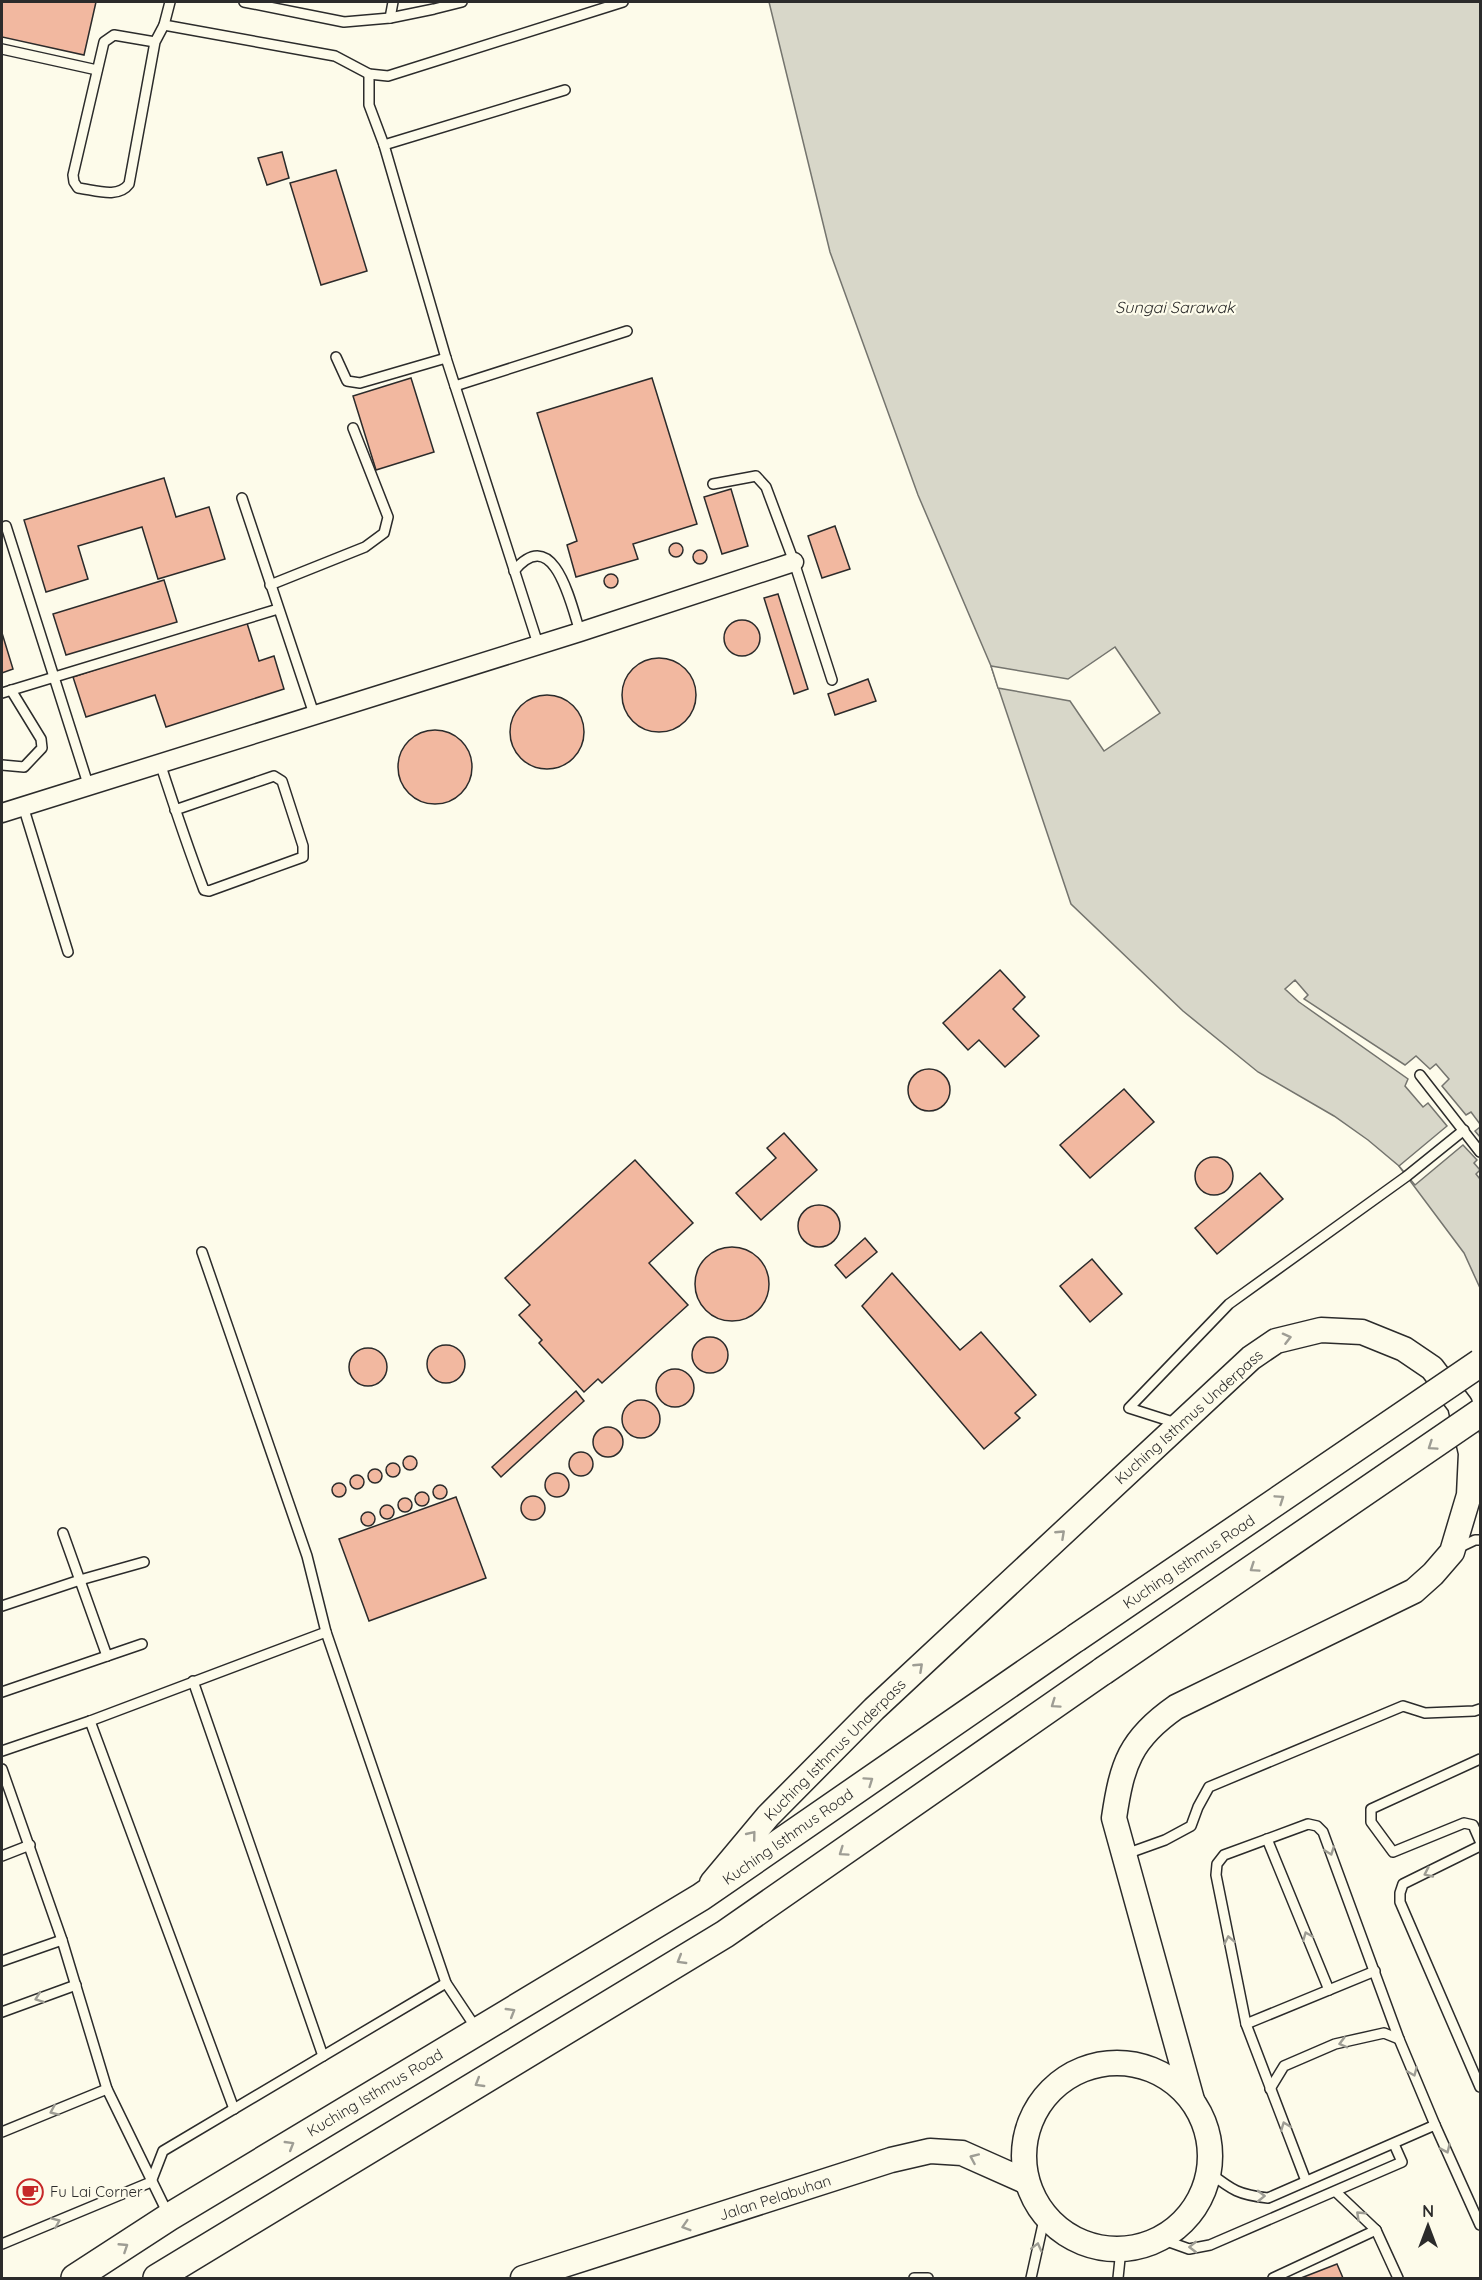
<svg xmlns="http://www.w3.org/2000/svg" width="1482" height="2280" font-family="Quicksand,sans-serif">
<rect width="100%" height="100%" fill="#fdfbea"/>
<!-- water -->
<path fill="#d8d7c9" stroke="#74746e" stroke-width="1.5" d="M769,2H1480V1288L1464,1253L1399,1166L1368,1140L1334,1116L1258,1072L1183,1011L1071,904L991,666L918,495L830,252Z"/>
<!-- pier -->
<g fill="#fdfbea" stroke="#74746e" stroke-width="1.5">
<path d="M1115,647L1160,713L1104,751L1070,701L998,688L991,666L1068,679Z"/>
<path d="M1295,980L1308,995L1304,999L1405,1065L1416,1056L1430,1069L1436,1064L1449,1079L1442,1086L1466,1115L1471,1112L1480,1124V1127L1475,1131L1480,1137V1179L1476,1174L1480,1170L1474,1163L1477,1160L1463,1145L1415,1185L1399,1166L1447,1126L1428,1103L1423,1107L1405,1086L1408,1079L1299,1002L1285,989Z"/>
</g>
<!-- building -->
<g fill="#f2b8a0" stroke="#2b2b2b" stroke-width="1.5">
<path d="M2,2H96L84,55L2,37Z"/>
<path d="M282,152L289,178L267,185L258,158Z"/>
<path d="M336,170L367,271L321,285L290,183Z"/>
<path d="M411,378L434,452L376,470L353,396Z"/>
<path d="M652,378L697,524L633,544L638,559L576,577L567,545L577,541L537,413Z"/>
<path d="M164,478L176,517L209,507L225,559L158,579L142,527L78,546L88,579L46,592L24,520Z"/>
<path d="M731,489L748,546L722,554L704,497Z"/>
<path d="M835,526L850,569L822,578L808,536Z"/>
<circle cx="676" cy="550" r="7"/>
<circle cx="700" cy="557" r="7"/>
<circle cx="611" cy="581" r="7"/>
<path d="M164,580L177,622L66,655L53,614Z"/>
<path d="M778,594L808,689L794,694L764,598Z"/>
<path d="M246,620L259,661L274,656L284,689L166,727L155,695L86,717L73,677Z"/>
<circle cx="742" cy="638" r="18"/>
<path d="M2,633L13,669L2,673Z"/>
<circle cx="659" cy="695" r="37"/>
<path d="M868,679L876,701L835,715L828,694Z"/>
<circle cx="547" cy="732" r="37"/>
<circle cx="435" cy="767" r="37"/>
<path d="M1000,970L1025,997L1013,1009L1039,1036L1005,1067L979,1040L968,1050L943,1023Z"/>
<circle cx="929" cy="1090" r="21"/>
<path d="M1124,1089L1154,1122L1090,1178L1060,1145Z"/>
<path d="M784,1133L817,1170L761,1220L736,1193L776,1158L767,1148Z"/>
<circle cx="1214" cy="1176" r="19"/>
<path d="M635,1160L693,1223L649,1263L688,1305L602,1383L598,1379L584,1392L539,1343L542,1340L519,1315L530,1305L505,1278Z"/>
<path d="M1260,1173L1283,1199L1217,1254L1195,1228Z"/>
<circle cx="819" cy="1226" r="21"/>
<path d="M865,1238L877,1252L846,1278L835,1265Z"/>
<circle cx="732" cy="1284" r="37"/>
<path d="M1092,1259L1122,1294L1090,1322L1060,1286Z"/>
<path d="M892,1273L960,1350L981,1332L1036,1395L1015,1413L1020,1418L984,1449L862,1306Z"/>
<circle cx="710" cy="1355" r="18"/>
<circle cx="446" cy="1364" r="19"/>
<circle cx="368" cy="1367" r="19"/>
<circle cx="675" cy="1388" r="19"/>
<path d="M576,1391L584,1401L501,1477L492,1467Z"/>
<circle cx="641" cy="1419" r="19"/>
<circle cx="608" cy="1442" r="15"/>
<circle cx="581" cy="1464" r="12"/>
<circle cx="410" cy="1463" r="7"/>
<circle cx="393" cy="1470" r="7"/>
<circle cx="375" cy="1476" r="7"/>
<circle cx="557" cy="1485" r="12"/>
<circle cx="357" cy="1482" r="7"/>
<circle cx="339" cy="1490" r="7"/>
<circle cx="440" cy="1492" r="7"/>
<circle cx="422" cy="1499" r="7"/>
<circle cx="533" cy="1508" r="12"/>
<path d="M456,1497L486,1578L369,1621L339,1539Z"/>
<circle cx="405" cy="1505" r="7"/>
<circle cx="387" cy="1512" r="7"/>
<circle cx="368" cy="1519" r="7"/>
<path d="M1337,2264L1343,2278H1301Z"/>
</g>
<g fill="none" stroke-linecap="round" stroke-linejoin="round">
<!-- service casing -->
<g stroke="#2b2b2b" stroke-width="12">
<g id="service">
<path d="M244,2L344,22L390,18L434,9L462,2"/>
<path d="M390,18L393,2"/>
<path d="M164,25L335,56L369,74L388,76L623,2"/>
<path d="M155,42L114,35L104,42L73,175L74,182L78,188C95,190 118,199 129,184L155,42L164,25L170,2"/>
<path d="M2,49L97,70"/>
<path d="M369,74V105L384,145L446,358L538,644"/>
<path d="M384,145L565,90"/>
<path d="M336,357L347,381L360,383L446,358"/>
<path d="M455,386L627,331"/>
<path d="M713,484L756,476L766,487L794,562L832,680"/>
<path d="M242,498L314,714"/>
<path d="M6,526L88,784"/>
<path d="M514,571C554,523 571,604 580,632"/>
<path d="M270,585L365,547L384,533L388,517L353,428"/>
<path d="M2,693L278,609"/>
<path d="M160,763C174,806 188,848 204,890L209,891L303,857V846L282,781L274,776L175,810"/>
<path d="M2,765L24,767L42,748L41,739L11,690"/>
<path d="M23,806L68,952"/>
<path d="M1420,1075L1480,1152"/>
<path d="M202,1252L307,1556L326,1632L446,1983L476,2028"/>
<path d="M1176,1423L1129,1408L1229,1304L1407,1176L1464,1130"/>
<path d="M63,1533L107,1656"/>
<path d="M1458,1548L1475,1540H1480"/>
<path d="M2,1606L80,1580L144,1562"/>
<path d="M193,1681L323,2056"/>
<path d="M2,1692L142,1644"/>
<path d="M90,1721L234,2109"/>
<path d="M2,1751L90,1721L326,1632"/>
<path d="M1480,1759L1371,1809V1822L1393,1852L1464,1823L1473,1825L1480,1841"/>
<path d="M2,1769L62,1940L107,2089L169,2216"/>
<path d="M1267,1839L1329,1990"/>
<path d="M1480,1846L1403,1884L1400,1893V1902L1480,2087"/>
<path d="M1126,1854L1165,1840L1191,1826L1198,1807L1209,1787L1403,1706L1425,1713L1474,1711L1480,1709"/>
<path d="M2,1856L30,1845"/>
<path d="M2,1961L62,1940"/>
<path d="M2,2012L76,1985"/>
<path d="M1246,2024L1375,1971"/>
<path d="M1270,2089L1284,2066L1335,2044L1384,2033L1399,2039"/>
<path d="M2,2132L107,2089"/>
<path d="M1210,2173C1232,2190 1239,2195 1268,2198L1435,2125L1480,2225"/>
<path d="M1306,2181L1246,2024L1216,1875L1217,1864L1224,1855L1308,1824L1317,1826L1323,1832L1399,2039L1435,2125"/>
<path d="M1336,2192L1376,2230L1398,2278"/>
<path d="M1161,2239L1189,2249L1210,2245L1402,2162L1394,2144"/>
<path d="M2,2244L151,2182L163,2151L446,1983"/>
<path d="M914,2278H928"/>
<path d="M1031,2278L1045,2215"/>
<path d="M1118,2278L1121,2249"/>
<path d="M1273,2278L1376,2230"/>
</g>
</g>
<!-- minor casing -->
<g stroke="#2b2b2b" stroke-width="21">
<path id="minor" d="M2,813L580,632L794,562"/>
</g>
<!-- tertiary casing -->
<g stroke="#2b2b2b" stroke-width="27">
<g id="tertiary">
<path d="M712,1883L768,1816L874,1709L1251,1358L1276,1341L1321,1330L1362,1332L1404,1349L1432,1368L1460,1405L1471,1453L1469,1495L1452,1552L1433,1574L1414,1591L1176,1707C1130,1739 1122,1764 1114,1818L1192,2100"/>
<circle cx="1117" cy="2156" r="93"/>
<path d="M523,2278L891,2160L930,2151L962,2153L1027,2182"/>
</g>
</g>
<!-- secondary casing -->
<g stroke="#2b2b2b" stroke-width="30">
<g id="secondary">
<path d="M75,2278L169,2217L701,1897L1076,1638"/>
<path d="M157,2278L725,1934L1103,1671"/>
</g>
</g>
<!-- service -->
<use href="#service" stroke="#fdfbea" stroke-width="9"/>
<!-- minor -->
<use href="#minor" stroke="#fdfbea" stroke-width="18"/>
<!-- tertiary -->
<use href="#tertiary" stroke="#fdfbea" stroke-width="24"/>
<!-- secondary -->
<use href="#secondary" stroke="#fdfbea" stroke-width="27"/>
<!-- secondary-bridge casing -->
<g stroke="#2b2b2b" stroke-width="30" stroke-linecap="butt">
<g id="secondary-bridge">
<path d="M1076,1638L1480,1363"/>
<path d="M1103,1671L1480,1413"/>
</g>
</g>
<!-- secondary-bridge -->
<use href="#secondary-bridge" stroke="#fdfbea" stroke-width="27"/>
</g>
<!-- one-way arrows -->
<defs><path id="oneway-chevron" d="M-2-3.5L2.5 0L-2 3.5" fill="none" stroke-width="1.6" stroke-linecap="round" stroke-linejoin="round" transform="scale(1.5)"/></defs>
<g stroke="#9e9d94">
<use href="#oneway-chevron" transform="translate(1287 1338) rotate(-14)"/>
<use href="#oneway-chevron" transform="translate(1432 1446) rotate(146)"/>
<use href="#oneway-chevron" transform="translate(1280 1499) rotate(-34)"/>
<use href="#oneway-chevron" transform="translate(1061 1534) rotate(-43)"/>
<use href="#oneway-chevron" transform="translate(1254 1568) rotate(146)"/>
<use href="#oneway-chevron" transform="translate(919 1667) rotate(-43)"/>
<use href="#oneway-chevron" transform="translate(1055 1704) rotate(145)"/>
<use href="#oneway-chevron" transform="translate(869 1781) rotate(-35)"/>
<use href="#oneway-chevron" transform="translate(752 1835) rotate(-51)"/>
<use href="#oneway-chevron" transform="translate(1330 1851) rotate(70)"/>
<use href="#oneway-chevron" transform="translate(843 1852) rotate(145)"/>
<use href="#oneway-chevron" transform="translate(1428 1873) rotate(155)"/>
<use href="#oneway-chevron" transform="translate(1307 1936) rotate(-112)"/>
<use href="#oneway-chevron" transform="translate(1229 1940) rotate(-101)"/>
<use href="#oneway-chevron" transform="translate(681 1960) rotate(149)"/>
<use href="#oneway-chevron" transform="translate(39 1998) rotate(160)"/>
<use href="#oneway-chevron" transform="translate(511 2012) rotate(-31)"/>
<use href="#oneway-chevron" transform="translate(1343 2043) rotate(165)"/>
<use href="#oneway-chevron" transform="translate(1413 2072) rotate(67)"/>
<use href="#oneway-chevron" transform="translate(479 2083) rotate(149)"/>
<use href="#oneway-chevron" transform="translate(54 2111) rotate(157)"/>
<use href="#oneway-chevron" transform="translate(1285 2126) rotate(-111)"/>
<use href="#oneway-chevron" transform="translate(290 2145) rotate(-31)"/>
<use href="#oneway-chevron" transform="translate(1446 2149) rotate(66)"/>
<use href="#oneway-chevron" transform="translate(974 2158) rotate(-156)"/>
<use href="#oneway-chevron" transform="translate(1261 2196) rotate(-1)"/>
<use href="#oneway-chevron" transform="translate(1360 2215) rotate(-137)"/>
<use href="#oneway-chevron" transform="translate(56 2222) rotate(-23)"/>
<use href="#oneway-chevron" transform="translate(686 2226) rotate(163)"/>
<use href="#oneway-chevron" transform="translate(124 2247) rotate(-33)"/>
<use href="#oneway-chevron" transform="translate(1037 2247) rotate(-76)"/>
<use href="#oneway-chevron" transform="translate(1193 2247) rotate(179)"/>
</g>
<!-- icons -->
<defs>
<g id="cafe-ring" transform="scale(1.35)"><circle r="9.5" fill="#fdfbea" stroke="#c62828" stroke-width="1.5"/><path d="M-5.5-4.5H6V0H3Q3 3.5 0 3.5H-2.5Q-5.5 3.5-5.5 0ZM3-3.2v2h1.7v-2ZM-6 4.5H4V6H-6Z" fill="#c62828"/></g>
</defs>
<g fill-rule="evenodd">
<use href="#cafe-ring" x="30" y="2192"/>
</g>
<g text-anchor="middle" stroke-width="4.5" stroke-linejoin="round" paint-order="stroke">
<!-- street labels -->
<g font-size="15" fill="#2b2b2b" stroke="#fdfbea">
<text transform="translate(1189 1417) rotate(-42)" y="5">Kuching Isthmus Underpass</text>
<text transform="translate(1189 1562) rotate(-34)" y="5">Kuching Isthmus Road</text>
<text transform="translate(835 1750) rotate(-45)" y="5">Kuching Isthmus Underpass</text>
<text transform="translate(788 1837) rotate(-35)" y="5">Kuching Isthmus Road</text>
<text transform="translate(375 2093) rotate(-31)" y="5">Kuching Isthmus Road</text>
<text transform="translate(775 2198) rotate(-18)" y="5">Jalan Pelabuhan</text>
</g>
<!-- poi labels -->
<g font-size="15" fill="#2b2b2b" stroke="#fdfbea" text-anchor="start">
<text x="50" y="2197">Fu Lai Corner</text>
</g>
<!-- water labels -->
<g font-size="16" font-style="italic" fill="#2b2b2b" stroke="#fdfbea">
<text x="1175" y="313">Sungai Sarawak</text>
</g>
</g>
<!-- border -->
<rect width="1482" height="2280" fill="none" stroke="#2b2b2b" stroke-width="6"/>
<!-- north arrow -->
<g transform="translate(1428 2226)" stroke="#fdfbea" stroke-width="4.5" paint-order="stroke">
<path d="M0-4.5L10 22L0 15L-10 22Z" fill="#2b2b2b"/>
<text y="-9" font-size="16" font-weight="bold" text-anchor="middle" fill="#2b2b2b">N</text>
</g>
</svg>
